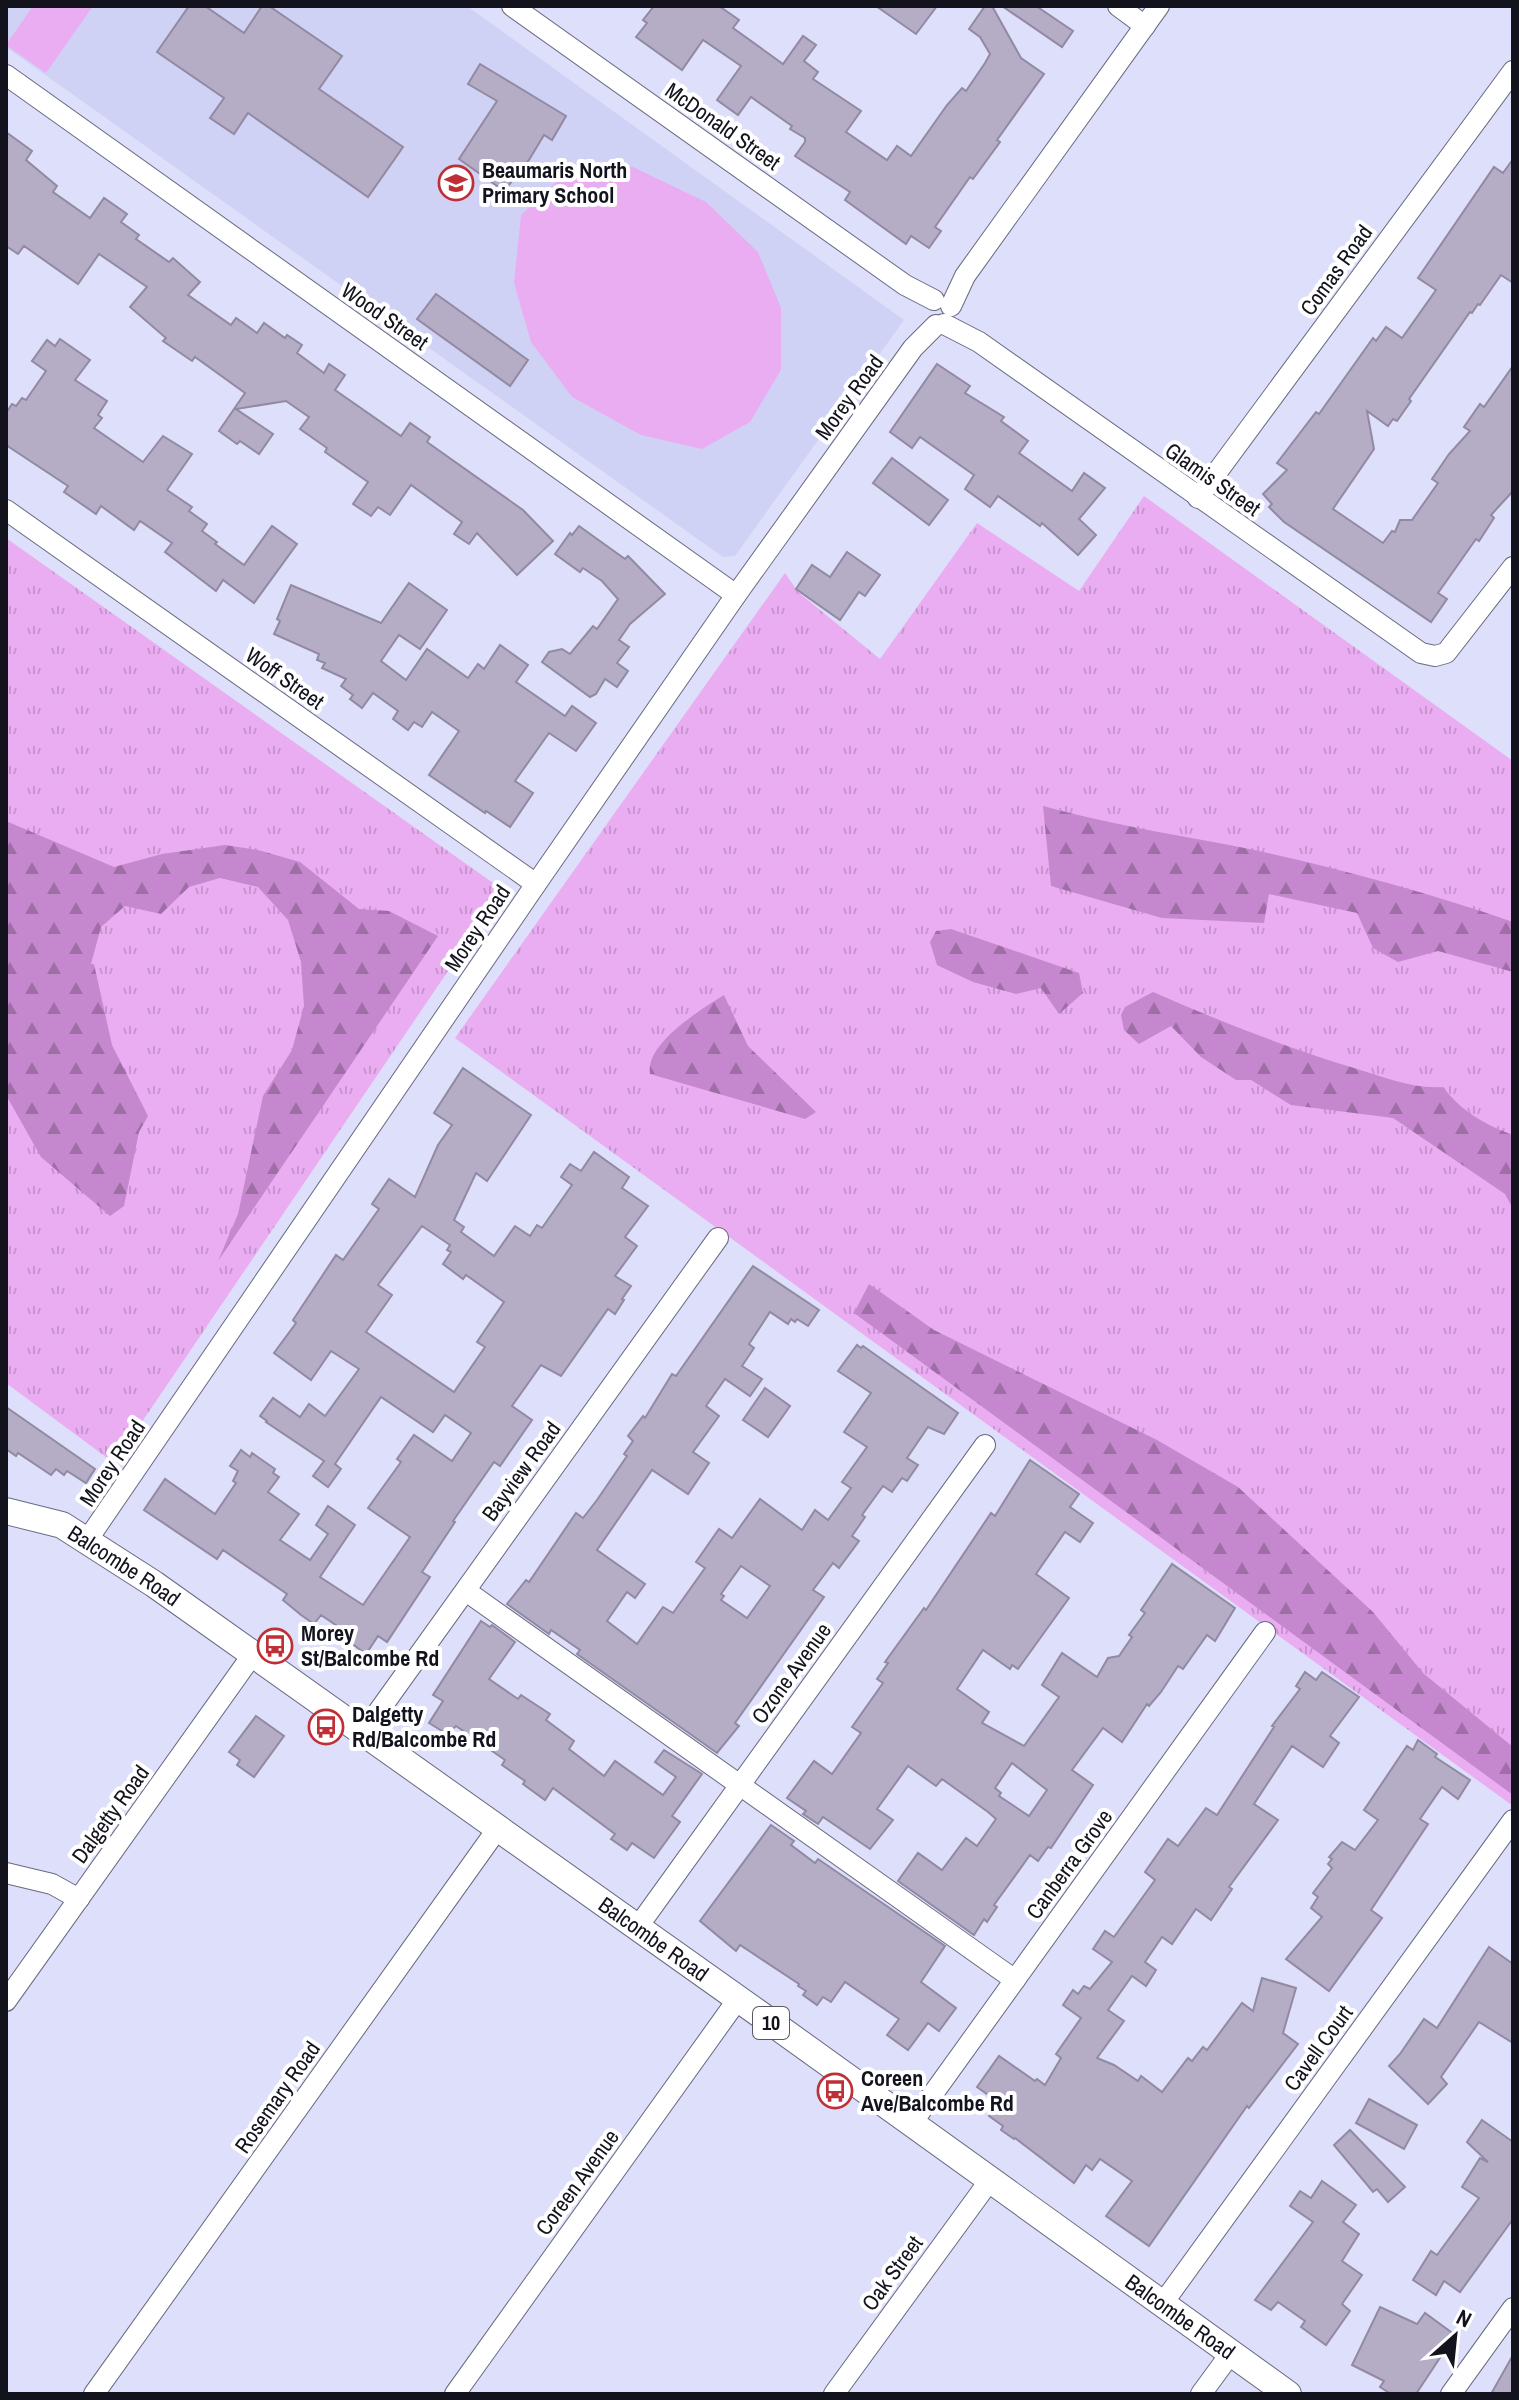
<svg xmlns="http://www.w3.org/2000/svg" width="1519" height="2400" font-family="'Archivo Narrow',sans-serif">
<defs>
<pattern id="grass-tufts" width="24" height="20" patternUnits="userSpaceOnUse" patternTransform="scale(2)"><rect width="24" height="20" fill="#eaadf2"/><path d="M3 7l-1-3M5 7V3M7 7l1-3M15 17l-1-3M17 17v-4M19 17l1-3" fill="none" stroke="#c894cf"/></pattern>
<pattern id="forest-firs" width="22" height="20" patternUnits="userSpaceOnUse" patternTransform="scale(2)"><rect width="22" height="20" fill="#c588ce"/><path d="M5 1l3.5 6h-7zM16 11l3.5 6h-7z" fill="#9f6ea6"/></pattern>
</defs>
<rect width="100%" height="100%" fill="#dddffb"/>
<!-- built -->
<path fill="#cfd2f5" d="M6,6H467L904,320L735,556L723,557L6,47Z"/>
<!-- grass -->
<g fill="url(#grass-tufts)">
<path d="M1144,496L1513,761V1806L455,1038L785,573L798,592L880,659L977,523L1079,591Z"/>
<path d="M6,538L503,890L114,1463L6,1383Z"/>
</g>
<!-- forest -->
<g fill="url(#forest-firs)">
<path d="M1043,806C1114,826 1187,836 1259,851C1344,870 1430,893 1513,922V972L1438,951L1398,962L1373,948L1357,913L1269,894L1264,923L1162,918L1051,886Z"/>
<path d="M6,821L114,867L162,854L225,845L258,850L300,862L359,909L389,911L438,936L218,1261L238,1214L263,1096L292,1050L304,1006L301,962L288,920L258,887L220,878L189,887L161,914L125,906L101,927L91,964H94L112,1045L148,1116L139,1132L124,1206L110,1216L41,1157L6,1095Z"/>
<path d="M951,929L1079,973L1083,993L1059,1014L1041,988L1016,994L973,982L939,966L937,965L930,942L936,931Z"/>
<path d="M1153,992C1219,1021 1285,1047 1354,1068C1384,1077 1412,1089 1443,1087C1462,1112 1484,1124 1513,1135V1209L1505,1194L1393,1118L1291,1105L1251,1080H1236L1201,1057L1171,1026L1139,1044L1124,1030L1121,1015L1125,1007Z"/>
<path d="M724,995L748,1046L816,1112L805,1119L650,1074C645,1043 702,1009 724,995Z"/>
<path d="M869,1284L934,1330L1157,1440L1238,1487L1373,1612L1423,1673L1513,1747V1795L854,1313Z"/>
</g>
<!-- pitch -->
<g fill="#eaadf2">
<path d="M33,6H93L46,73L6,45Z"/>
<path d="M633,167L706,202L758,252L781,308V370L750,422L702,449L641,435L572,397L531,342L514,283L521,215L569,170Z"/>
</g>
<!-- building -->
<g fill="#b5acc6" stroke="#9289a2" stroke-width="2" fill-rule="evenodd">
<path d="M189,6H205L244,33L262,6H269L342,56L319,89L403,147L368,197L248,113L234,134L210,118L224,98L157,52Z"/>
<path d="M654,6H719L739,20L733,28L783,64L803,36L816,45L804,61L818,72L813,79L861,111L846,132L887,160L897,146L911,156L947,105L962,88L966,91L985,63L990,54L980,37L969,29L985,6H992L1021,58L1044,74L997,140L1000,142L973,179L970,177L935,227L941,231L929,248L911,236L906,244L845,200L850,192L795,156L805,142V138L790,129L792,126L751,97L738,115L717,100L741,66L703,40L682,70L636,37L647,23L643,20Z"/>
<path d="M876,6H937L916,34Z"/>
<path d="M1002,6H1036L1073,31L1062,47Z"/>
<path d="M480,64L566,116L552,140L544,135L529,160L504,191L459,159L497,101L468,84Z"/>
<path d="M6,132L32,151L26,160L57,186L53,192L90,218L104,198L127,214L121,222L139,235L136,239L169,262L173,258L200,282L188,295L231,325L236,318L257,333L264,323L285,338L287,335L302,345L297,353L324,373L329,364L345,375L335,390L401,436L410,423L430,437L427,442L523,510L553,541L517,575L477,533L469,544L454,534L462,522L411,485L390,515L378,507L371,516L353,504L368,482L325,452L327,448L300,429L309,417L286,401L236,409L273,434L259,454L240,441L237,444L219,431L245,393L195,357L192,361L163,341L166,338L130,307L147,287L99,254L78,284L24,246L18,254L6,246Z"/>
<path d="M1513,159V283L1501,275L1480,305L1478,304L1472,313L1470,312L1409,399L1411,401L1397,421L1393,419L1388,426L1367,411L1374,449L1333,509L1383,543L1392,531L1395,532L1400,520H1412L1438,483L1432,479L1449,454L1470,431L1464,427L1480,404L1484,407L1513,366V491L1491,515L1494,518L1479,541L1476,539L1438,593L1447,599L1431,622L1284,522L1269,507L1272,504L1263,494L1287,470L1277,463L1316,412L1319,414L1373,338L1376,341L1386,327L1402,338L1436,290L1418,278L1494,167L1503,173Z"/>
<path d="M436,294L528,360L510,386L417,319Z"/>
<path d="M60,339L90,360L75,380L107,401L98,415L102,418L94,428L143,462L163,436L192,454L167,490L192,507L189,511L207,524L202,531L217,542L215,544L244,565L272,526L297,544L254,603L223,580L216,591L165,552L172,543L140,521L134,530L101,506L96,514L64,492L68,486L6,445V413L12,404L16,406L22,398L26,400L46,371L32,361L47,340L55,346Z"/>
<path d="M937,364L970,386L965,393L1004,417L1001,421L1028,441L1019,453L1072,491L1084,473L1105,488L1079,519L1096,535L1078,555L1042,523L1040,526L998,496L990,507L965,489L974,475L920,437L912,448L890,432Z"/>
<path d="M892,458L948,500L929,525L873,483Z"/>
<path d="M579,526L625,559L628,556L665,594L630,624L619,640L629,647L617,663L628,671L617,687L605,679L596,694L590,697L542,662L549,652L562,649L570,654L593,626L597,629L618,599L602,581L583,568L580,572L555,554L570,533L572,535Z"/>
<path d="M847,552L880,575L865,596L859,592L840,620L796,589L812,565L830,577Z"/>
<path d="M409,583L447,610L420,649L399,635L381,661L406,680L427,649L468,678L478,664L484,669L500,645L528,665L516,682L565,716L572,706L596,723L576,751L549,733L515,781L533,793L510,827L486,811L485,813L429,775L459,731L432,712L422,727L414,722L408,730L393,719L398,711L373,693L362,708L350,699L353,695L341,686L346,679L322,668L325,663L317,660L319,654L274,634L280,621L277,619L291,585L381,623Z"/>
<path d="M463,1068L531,1115L487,1181L476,1173L454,1220L464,1227L461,1232L494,1256L515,1226L530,1236L537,1225L542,1228L572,1185L561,1177L570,1164L581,1171L594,1152L629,1177L622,1188L648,1206L625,1237L637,1246L615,1276L631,1286L622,1299L624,1300L615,1314L608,1309L561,1376L541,1365L512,1406L532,1420L500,1466L494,1462L453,1521L455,1522L422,1572L430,1577L387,1642L378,1636L366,1654L343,1637L346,1632L321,1615L314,1624L301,1615L283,1600L287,1594L223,1550L217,1559L144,1510L165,1479L215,1514L236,1483L233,1481L238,1471L230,1466L241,1450L250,1457L252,1453L275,1469L273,1473L279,1477L268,1492L299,1514L280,1540L310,1560L328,1534L316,1525L328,1506L355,1525L320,1577L363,1605L410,1537L368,1508L401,1462L397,1459L414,1435L452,1461L471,1433L445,1415L433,1432L381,1397L335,1464L341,1469L328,1487L313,1476L324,1461L266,1422L267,1421L260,1416L273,1398L300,1417L309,1404L325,1416L359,1369L331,1351L311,1380L274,1353L296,1323L293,1320L336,1255L343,1260L379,1209L372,1204L389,1179L415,1197L438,1145L452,1125L434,1113ZM422,1226L450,1245L447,1250L451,1252L443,1264L463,1279L466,1275L504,1302L477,1342L485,1347L454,1392L366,1332L392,1295L378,1285Z"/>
<path d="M753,1266L819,1310L808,1326L797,1319L795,1322L791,1319L788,1324L770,1312L749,1344L754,1348L742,1366L762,1379L750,1396L725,1379L706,1406L719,1416L693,1452L709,1463L688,1494L652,1470L597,1550L645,1584L635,1598L627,1592L607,1621L637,1644L663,1607L673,1613L705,1568L696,1562L719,1529L732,1538L760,1499L802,1530L815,1510L828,1520L851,1488L842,1482L867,1447L844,1432L871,1393L838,1371L857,1345L861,1348L863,1346L958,1413L944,1434L928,1427L907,1458L918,1465L907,1481L902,1478L892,1492L883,1486L862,1515L865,1517L852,1536L859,1541L839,1568L833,1563L813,1590L824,1597L735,1723L739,1726L717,1753L577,1654L580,1650L551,1630L549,1634L507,1604L526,1580L529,1582L576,1513L583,1518L597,1500L627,1456L624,1454L633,1441L628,1436L643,1416L645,1418L672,1374L676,1376ZM741,1566L770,1586L747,1618L721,1600L724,1596L721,1594Z"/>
<path d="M765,1388L790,1406L768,1437L743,1420Z"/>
<path d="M6,1407L95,1469L86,1483L67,1471L64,1475L56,1469L51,1475L18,1453L16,1456L6,1449Z"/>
<path d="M1030,1460L1079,1494L1070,1507L1093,1523L1080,1542L1065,1532L1036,1574L1069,1598L1018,1669L1012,1665L1010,1669L983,1650L957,1689L989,1712L982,1723L1024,1746L1059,1697L1042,1685L1062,1653L1097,1677L1108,1658L1119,1656L1132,1637L1129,1635L1145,1613L1141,1610L1172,1564L1235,1608L1215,1641L1207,1635L1183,1669L1178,1666L1161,1692L1149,1706L1147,1704L1122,1742L1103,1728L1072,1770L1093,1785L1051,1848L1048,1847L1038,1861L1030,1855L994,1905L997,1907L987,1922L984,1919L974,1935L898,1881L918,1853L942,1870L966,1838L977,1846L996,1819L988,1812L942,1779L936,1786L908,1766L877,1809L893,1820L870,1849L823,1817L818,1824L803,1814L806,1811L787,1798L814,1761L832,1774L861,1733L852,1727L883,1683L877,1679L888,1663L885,1662L924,1608L926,1610L991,1513L995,1516ZM1012,1763L1047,1790L1029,1816L999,1796L1001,1793L995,1788Z"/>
<path d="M481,1621L490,1627L492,1625L515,1642L489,1679L518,1699L521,1695L550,1714L546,1720L574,1741L569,1749L604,1776L615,1761L663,1795L676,1777L655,1762L664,1750L702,1774L672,1816L680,1822L654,1858L632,1843L627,1850L611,1839L615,1834L553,1788L545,1800L523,1784L525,1781L502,1765L505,1760L456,1726L447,1734L429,1723L443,1701L433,1695Z"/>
<path d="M1305,1672L1316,1680L1322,1672L1359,1697L1330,1736L1339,1743L1323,1767L1292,1746L1254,1804L1278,1820L1229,1887L1232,1889L1211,1920L1196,1909L1172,1944L1162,1937L1145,1962L1156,1970L1146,1986L1132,1976L1108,2010L1124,2021L1097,2058L1114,2065L1138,2081L1141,2076L1162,2092L1188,2058L1192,2061L1203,2047L1207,2050L1242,2003L1253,2011L1262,1978L1296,1988L1283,2033L1298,2044L1249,2108L1247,2106L1149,2246L1106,2216L1132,2181L1100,2159L1092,2170L1086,2165L1074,2183L1015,2138L1014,2139L1001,2130L1003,2126L989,2116L998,2102L977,2087L999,2056L1035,2081L1037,2079L1045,2085L1061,2058L1056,2054L1081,2018L1063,2005L1073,1990L1078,1994L1084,1986L1090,1989L1112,1962L1093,1949L1105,1931L1114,1937L1155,1880L1145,1872L1168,1839L1178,1846L1206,1808L1217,1815L1274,1727L1272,1726L1300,1689L1296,1686Z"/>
<path d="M256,1716L284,1736L254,1777L237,1765L240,1760L229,1752Z"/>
<path d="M1418,1740L1437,1754L1435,1757L1470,1780L1458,1799L1442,1787L1420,1819L1428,1824L1371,1910L1382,1918L1329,1991L1286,1959L1322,1917L1311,1908L1318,1897L1313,1893L1332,1868L1328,1864L1332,1859L1329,1857L1342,1842L1355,1850L1378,1820L1364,1810L1407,1746L1413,1750Z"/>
<path d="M771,1825L794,1841L791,1845L815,1863L818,1859L945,1946L921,1982L956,2008L939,2031L928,2023L908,2050L887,2035L899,2019L845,1982L831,2002L823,1997L817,2005L803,1995L806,1991L798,1986L799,1984L740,1945L736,1951L700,1921Z"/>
<path d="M1489,1947L1513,1964V2043L1479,2022L1441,2077L1447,2084L1428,2104L1389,2066L1400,2054L1424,2019L1437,2028Z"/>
<path d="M1369,2099L1417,2125L1404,2149L1356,2123Z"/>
<path d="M1482,2120L1513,2142V2219L1460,2292L1444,2281L1436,2295L1413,2280L1431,2251L1437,2255L1479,2198L1462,2187L1480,2158L1488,2162L1467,2142Z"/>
<path d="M1350,2130L1405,2187L1388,2202L1377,2189L1373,2192L1334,2145Z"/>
<path d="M1322,2181L1356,2205L1343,2222L1359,2234L1342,2261L1362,2275L1342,2304L1350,2311L1326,2345L1301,2327L1305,2321L1278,2302L1271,2310L1255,2300L1313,2222L1290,2206L1300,2191L1311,2198Z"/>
<path d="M1380,2307L1417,2324L1425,2313L1455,2335L1416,2394H1391L1380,2387L1384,2381L1352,2365Z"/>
<path d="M1513,2355V2394H1491Z"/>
</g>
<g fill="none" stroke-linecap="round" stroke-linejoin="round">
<!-- minor casing -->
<g stroke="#686a82" stroke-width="22">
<g id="minor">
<path d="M512,6L905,285L934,300"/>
<path d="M1118,6L1145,26"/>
<path d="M6,75L736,595"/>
<path d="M951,306L965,276L1159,6"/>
<path d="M944,324L979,342L1421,653L1435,656L1446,653L1513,567"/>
<path d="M1198,498L1513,71"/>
<path d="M6,510L536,884"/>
<path d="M88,1539L536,884L736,595L913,348L936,325"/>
<path d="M466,1591L1015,1980"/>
<path d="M363,1733L718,1238"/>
<path d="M6,1873L52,1884L79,1899"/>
<path d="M637,1928L985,1445"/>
<path d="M6,2001L253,1654"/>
<path d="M912,2123L1265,1632"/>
<path d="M1163,2303L1513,1820"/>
<path d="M94,2394L498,1828"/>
<path d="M455,2394L738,1999"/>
<path d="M834,2394L990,2180"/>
<path d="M1201,2394L1231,2353"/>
<path d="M1451,2394L1513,2308"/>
</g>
</g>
<!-- major casing -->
<g stroke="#686a82" stroke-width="28">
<g id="major">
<path id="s1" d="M6,1511L62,1525L154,1584L761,2015L1288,2394"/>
</g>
</g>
<!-- minor -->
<use href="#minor" stroke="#fff" stroke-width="20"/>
<!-- major -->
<use href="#major" stroke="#fff" stroke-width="26"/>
</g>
<!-- icons -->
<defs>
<g id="school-ring" transform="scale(1.8)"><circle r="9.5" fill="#fff" stroke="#bf2f36" stroke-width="1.5"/><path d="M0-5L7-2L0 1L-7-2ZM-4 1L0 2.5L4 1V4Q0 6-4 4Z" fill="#bf2f36"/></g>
<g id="bus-ring" transform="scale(1.8)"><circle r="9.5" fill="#fff" stroke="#bf2f36" stroke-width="1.5"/><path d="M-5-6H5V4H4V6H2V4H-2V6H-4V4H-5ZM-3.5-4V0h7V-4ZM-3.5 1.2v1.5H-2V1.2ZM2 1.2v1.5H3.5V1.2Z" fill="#bf2f36"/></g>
</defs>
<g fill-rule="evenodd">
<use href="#school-ring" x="456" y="183"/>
<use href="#bus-ring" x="275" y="1646"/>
<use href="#bus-ring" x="326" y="1727"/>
<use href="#bus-ring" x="835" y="2091"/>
</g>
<g text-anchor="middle" stroke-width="8" stroke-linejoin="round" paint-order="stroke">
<!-- shield labels -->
<rect fill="#fff" stroke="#595a60" stroke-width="2" x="753" y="2007" width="36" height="32" rx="6"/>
<g font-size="20" font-weight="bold" fill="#12131c">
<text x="771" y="2030">10</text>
</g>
<!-- street labels -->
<g font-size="22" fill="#12131c" stroke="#fff">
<text transform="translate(723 126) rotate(35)" y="8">McDonald Street</text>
<text transform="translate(1336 270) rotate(-54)" y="8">Comas Road</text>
<text transform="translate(385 316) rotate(35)" y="8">Wood Street</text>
<text transform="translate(849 397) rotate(-54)" y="8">Morey Road</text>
<text transform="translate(1213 479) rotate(35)" y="8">Glamis Street</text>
<text transform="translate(285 678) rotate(35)" y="8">Woff Street</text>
<text transform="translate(477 928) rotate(-56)" y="8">Morey Road</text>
<text transform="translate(112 1463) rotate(-56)" y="8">Morey Road</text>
<text transform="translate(521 1471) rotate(-54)" y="8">Bayview Road</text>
<text dy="8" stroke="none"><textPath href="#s1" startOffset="132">Balcombe Road</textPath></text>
<text transform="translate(791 1673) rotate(-54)" y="8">Ozone Avenue</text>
<text transform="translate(110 1814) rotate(-54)" y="8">Dalgetty Road</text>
<text transform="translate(1069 1864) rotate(-54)" y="8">Canberra Grove</text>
<text dy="8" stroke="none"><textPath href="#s1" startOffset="780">Balcombe Road</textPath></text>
<text transform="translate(1318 2048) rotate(-54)" y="8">Cavell Court</text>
<text transform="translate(277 2097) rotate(-55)" y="8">Rosemary Road</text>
<text transform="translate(577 2182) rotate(-54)" y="8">Coreen Avenue</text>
<text transform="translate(892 2273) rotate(-54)" y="8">Oak Street</text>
<text dy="8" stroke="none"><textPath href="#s1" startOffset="1428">Balcombe Road</textPath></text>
</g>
<!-- poi labels -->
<g font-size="22" font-weight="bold" fill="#12131c" stroke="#fff" text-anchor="start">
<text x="482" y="178">Beaumaris North<tspan x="482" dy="25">Primary School</tspan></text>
<text x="301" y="1641">Morey<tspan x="301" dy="25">St/Balcombe Rd</tspan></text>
<text x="352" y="1722">Dalgetty<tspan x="352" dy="25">Rd/Balcombe Rd</tspan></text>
<text x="861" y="2086">Coreen<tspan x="861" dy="25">Ave/Balcombe Rd</tspan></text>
</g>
</g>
<!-- border -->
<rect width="1519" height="2400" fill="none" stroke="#12131c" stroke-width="16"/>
<!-- north arrow -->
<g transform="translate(1455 2336) rotate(27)" stroke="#ffffff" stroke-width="6" paint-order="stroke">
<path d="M0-6L14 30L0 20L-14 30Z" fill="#12131c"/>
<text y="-12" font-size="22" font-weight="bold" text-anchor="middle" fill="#12131c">N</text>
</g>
</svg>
